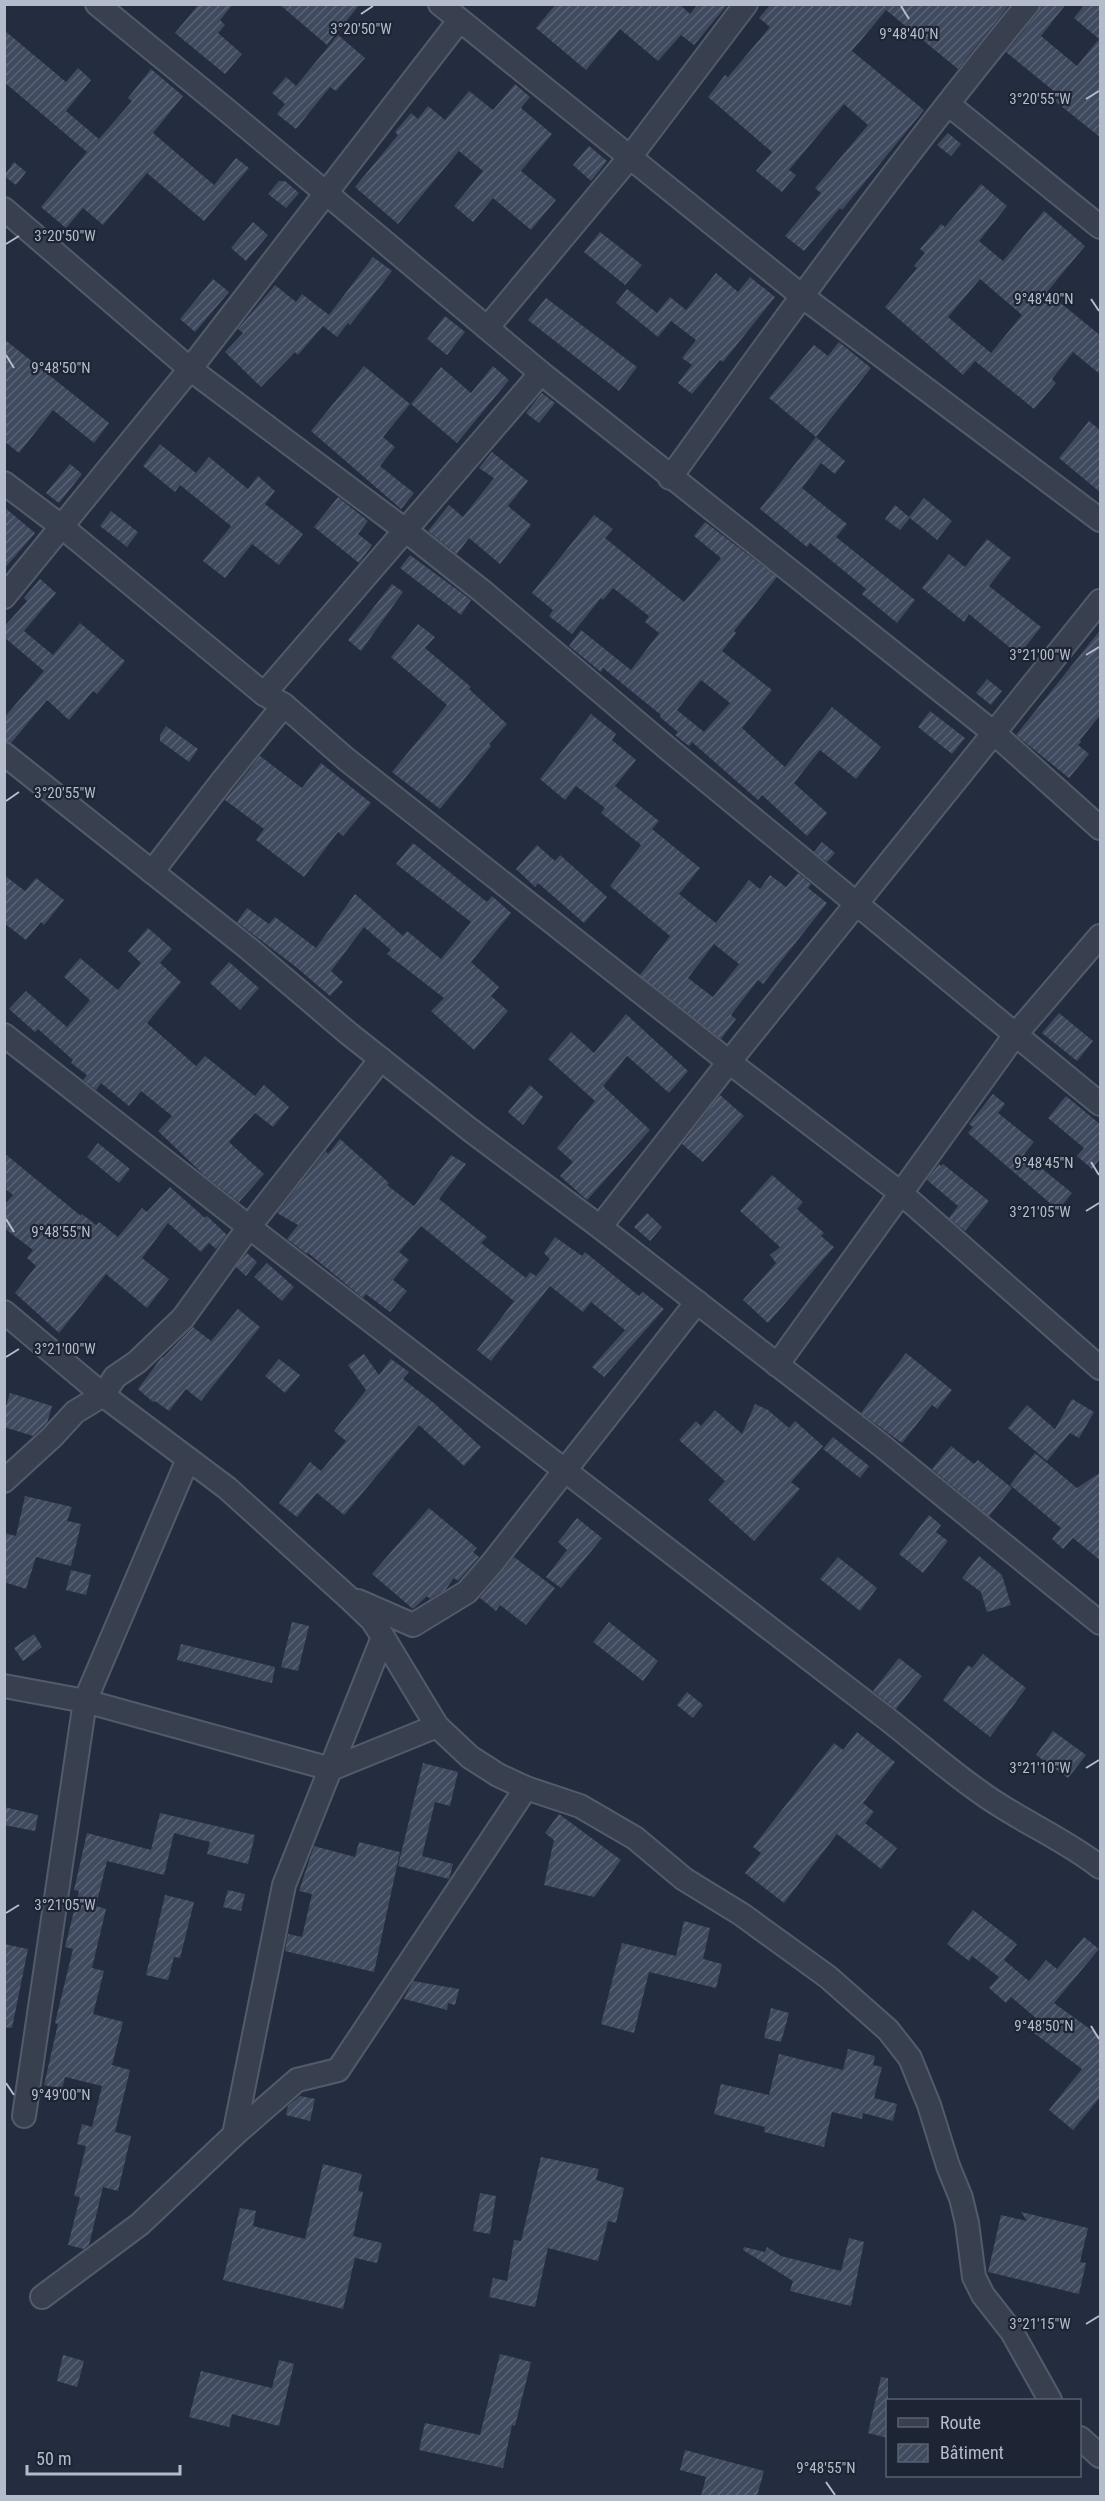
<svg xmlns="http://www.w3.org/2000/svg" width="1105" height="2501" font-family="'Roboto Condensed',sans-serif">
<defs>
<pattern id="building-hatch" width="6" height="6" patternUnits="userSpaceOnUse" patternTransform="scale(1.5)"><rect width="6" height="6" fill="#404a5f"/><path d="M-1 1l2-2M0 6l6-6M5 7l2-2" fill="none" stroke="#596275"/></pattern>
</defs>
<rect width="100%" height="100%" fill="#242d3f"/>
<!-- building -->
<g fill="url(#building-hatch)" fill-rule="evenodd">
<path d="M199,4H233L220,20L225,25L218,33L242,54L225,74L175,33Z"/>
<path d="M279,4H360L327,45Z"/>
<path d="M556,4H679L690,14L698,4H728L694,45L681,35L658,61L620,29L586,70L536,28Z"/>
<path d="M771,4H1010L958,69L886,10L852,51L924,110L842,210L840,208L804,251L785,236L821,193L815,188L868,125L844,104L789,170L796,175L782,192L756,171L772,152L708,97L725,75L728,77L770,27L759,18Z"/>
<path d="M1041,4H1066L1041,36L1077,66L1099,39L1074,18L1085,4H1101V138L1050,97L1055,92L1006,52L1038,13Z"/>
<path d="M4,30L66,82L78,68L91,80L66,111L99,139L132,101L128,98L151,69L183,96L153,133L214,185L236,158L249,168L204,221L147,173L103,225L83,208L66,228L41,207L87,152L4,82Z"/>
<path d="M338,35L365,58L336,91L330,87L296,129L277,114L285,104L272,93L286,77L296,86Z"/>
<path d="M515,84L530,97L521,108L552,134L521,171L556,200L531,230L493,198L473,222L454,206L483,171L459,151L398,224L355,187L398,135L395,132L411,113L418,119L428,106L445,120L469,91L493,110Z"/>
<path d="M948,133L961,144L951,156L937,145Z"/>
<path d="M589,146L607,161L591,181L573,165Z"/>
<path d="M14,162L26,172L16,185L4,176Z"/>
<path d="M279,181H285L299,193L286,208L268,194Z"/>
<path d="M981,184L1007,206L979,241L1003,261L1044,211L1085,246L1047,292L1101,336V375L1073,352L1052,379L1056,383L1034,409L975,361L963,375L885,307L917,268L914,266L925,253L920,249L941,224L945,227ZM980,279L1022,315L991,353L948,317Z"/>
<path d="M253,222L268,235L246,261L231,248Z"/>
<path d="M600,232L642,265L625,285L584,252Z"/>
<path d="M373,257L392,271L350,325L348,323L337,337L323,326L298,355L295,352L261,387L225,352L243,333L238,329L275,285L296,302L302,294L329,315Z"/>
<path d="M716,273L738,292L750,277L775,297L723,362L720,360L692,394L678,383L692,365L682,358L696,340L671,321L658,337L616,303L627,289L657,313L670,297L686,310Z"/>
<path d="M213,279L229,292L195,332L180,319Z"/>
<path d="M546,298L637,367L619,391L528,320Z"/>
<path d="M445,316L465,332L447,355L427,339Z"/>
<path d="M4,339L109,423L94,443L53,410L19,453L4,441Z"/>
<path d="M839,342L871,368L816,437L769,398L814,345L828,356Z"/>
<path d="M364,366L410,404L383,437L395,447L380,466L414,493L401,509L311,431Z"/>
<path d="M493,366L509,380L457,443L411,404L441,367L471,393Z"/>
<path d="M542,393L555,403L539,423L526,413Z"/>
<path d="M1089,421L1101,431V493L1059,458Z"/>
<path d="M816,437L845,461L835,474L821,463L802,488L847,524L836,537L915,600L897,623L862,594L866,589L810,543L807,547L760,509Z"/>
<path d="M160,444L196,473L209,457L248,489L258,476L275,491L265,504L303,534L279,565L252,544L225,578L203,561L231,526L180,485L175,492L143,466Z"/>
<path d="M492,452L528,481L508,506L531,525L500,564L469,538L457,554L428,531L449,505L463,517L494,478L479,468Z"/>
<path d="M70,464L82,474L59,503L46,493Z"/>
<path d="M338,497L368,521L358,534L372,545L359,563L314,527Z"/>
<path d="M924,498L952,521L937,540L910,518L900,530L885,519L895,505L909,517Z"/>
<path d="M4,507L35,533L4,569Z"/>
<path d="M111,511L138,532L127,547L100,526Z"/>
<path d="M594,515L613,529L605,538L684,602L721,558L694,536L705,522L777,577L734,631L736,633L722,651L772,690L742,728L785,767L832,707L881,747L856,779L820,750L794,783L827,813L807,836L762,795L758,800L692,742L689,746L675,735L678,732L660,717L661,715L603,668L601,672L569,646L581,630L631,670L659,633L645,622L649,616L613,588L603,600L601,598L572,634L549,616L553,610L532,593ZM701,680L730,703L704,732L677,710Z"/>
<path d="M987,539L1011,558L989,586L1041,627L1019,655L969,614L964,622L922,588L949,554L965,567Z"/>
<path d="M410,555L471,600L461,615L400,568Z"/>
<path d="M40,579L56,593L24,631L53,655L80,623L125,661L97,694L93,691L69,720L47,700L11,743L4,741V718L44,671L4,637V627L27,601L24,598Z"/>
<path d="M392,584L403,592L361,651L348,640Z"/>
<path d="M418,624L435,637L425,648L471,687L469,689L507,724L489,744L491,746L440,809L392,772L447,705L391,657Z"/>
<path d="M1101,629V714L1080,740L1081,742L1078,745L1089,754L1069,778L1016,735Z"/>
<path d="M987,679L1002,691L991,705L976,693Z"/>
<path d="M930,711L965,738L952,754L918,727Z"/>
<path d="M591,714L616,734L612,740L636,760L615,786L659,821L652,829L700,868L679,894L716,923L749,880L760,889L770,875L786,887L798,873L811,884L808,888L827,903L763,984L758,980L731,1015L736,1019L721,1039L640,975L670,936L610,886L641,845L601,813L605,808L576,786L565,800L540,779ZM714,944L739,964L713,997L688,978Z"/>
<path d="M166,726L198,749L189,762L160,741V735Z"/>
<path d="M260,756L302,788L321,763L371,803L343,836L338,832L304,877L256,840L264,829L225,800Z"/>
<path d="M822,842L835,853L827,862L814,852Z"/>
<path d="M413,843L487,902L492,896L511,913L471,962L499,987L491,996L508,1011L474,1050L431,1011L444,998L387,954L391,950L364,927L331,971L343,982L330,996L296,967L237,922L247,908L269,924L275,917L316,948L355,894L403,936L407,931L441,959L471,922L396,864Z"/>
<path d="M537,845L555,861L560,855L607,897L584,923L538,883L535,887L516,869Z"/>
<path d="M4,875L25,891L36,878L64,900L44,925L41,922L26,940L4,923Z"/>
<path d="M148,928L172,949L160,963L181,982L147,1023L196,1066L205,1056L255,1096L264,1085L289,1107L273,1127L255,1113L229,1142L264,1174L239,1202L204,1175L158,1131L172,1116L141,1091L129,1106L101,1083L96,1090L83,1080L87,1075L71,1063L73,1060L38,1029L35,1032L9,1009L26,991L67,1027L90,1000L64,977L80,958L118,990L141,963L128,951Z"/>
<path d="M229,962L259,988L240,1010L210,983Z"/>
<path d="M1059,1013L1093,1041L1077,1061L1042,1033Z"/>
<path d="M626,1014L688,1071L669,1093L627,1056L604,1085V1087L650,1130L587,1200L560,1176L573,1162L557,1148L595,1101L548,1059L571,1032L594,1053Z"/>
<path d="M530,1085L543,1097L523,1125L508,1112Z"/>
<path d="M993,1094L1005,1104L998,1113L1034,1142L1024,1154L1072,1193L1058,1210L968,1133L973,1127L969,1124Z"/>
<path d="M720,1095L744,1116L703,1162L682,1144Z"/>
<path d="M1066,1096L1101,1125V1161L1099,1160L1092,1169L1077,1156L1084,1148L1048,1118Z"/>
<path d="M340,1139L389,1183L387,1185L414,1206L451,1155L466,1164L439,1199L487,1237L481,1243L526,1278L530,1272L536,1276L550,1259L544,1253L555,1237L582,1256L585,1252L639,1296L643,1292L664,1309L604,1377L592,1367L625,1330L591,1302L583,1312L550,1286L491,1361L477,1350L514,1301L421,1226L399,1252L409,1260L393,1280L407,1291L390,1312L366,1294L363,1298L308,1253L307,1254L287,1239L298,1225L277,1213L326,1151L328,1154Z"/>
<path d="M98,1143L130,1169L119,1183L87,1157Z"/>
<path d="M4,1153L81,1216L82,1214L96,1225L99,1222L118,1237L142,1208L147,1212L170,1187L205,1218L207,1216L227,1235L216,1249L209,1243L201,1252L168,1223L142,1258L169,1279L147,1308L106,1274L59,1333L15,1293L36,1266L27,1258L33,1250L4,1228V1205L13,1195L4,1188Z"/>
<path d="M939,1164L941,1166L943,1164L989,1201L965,1231L949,1218L958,1206L927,1180Z"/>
<path d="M772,1175L803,1202L797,1209L824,1233L821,1236L834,1247L768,1323L743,1300L776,1263L770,1255L780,1247L740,1211Z"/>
<path d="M647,1213L662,1227L650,1241L634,1227Z"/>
<path d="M247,1253L257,1262L246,1276L236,1267Z"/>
<path d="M267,1263L294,1287L282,1301L254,1277Z"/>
<path d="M238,1309L260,1327L201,1401L186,1389L169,1411L155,1401L153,1402L138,1389L162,1357L163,1358L193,1327L211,1341Z"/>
<path d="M906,1353L952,1390L937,1409L932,1405L902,1443L861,1413Z"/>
<path d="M364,1354L379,1375L391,1359L409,1372L403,1379L435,1404L481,1447L464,1466L419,1425L344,1515L317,1493L297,1517L279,1503L310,1462L321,1471L346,1441L334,1431L366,1390L348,1365Z"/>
<path d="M279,1359L300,1375L285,1393L265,1376Z"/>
<path d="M10,1393L52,1406L47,1423L33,1436L4,1427V1413Z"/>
<path d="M1072,1399L1094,1412L1079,1438L1070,1433L1047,1461L1008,1428L1027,1405L1055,1429Z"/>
<path d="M755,1404L768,1410L789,1428L795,1421L823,1446L791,1482L800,1489L754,1541L708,1500L725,1481L679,1440L696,1421L701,1426L715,1410L742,1434Z"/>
<path d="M833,1437L869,1466L860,1478L823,1449Z"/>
<path d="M951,1446L974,1464L978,1460L1012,1488L989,1516L932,1469Z"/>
<path d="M1035,1453L1077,1488L1101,1472V1561L1073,1538L1063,1549L1052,1539L1061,1528L1010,1485Z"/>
<path d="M25,1496L72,1507L67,1521L81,1524L71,1566L36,1557L26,1589L4,1582V1533L16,1536Z"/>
<path d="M429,1508L477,1548L473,1552L479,1557L458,1581L454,1578L445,1590L430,1599L427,1596L413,1609L372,1574Z"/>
<path d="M929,1515L941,1525L936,1532L948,1541L923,1573L899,1554Z"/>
<path d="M577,1518L602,1538L561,1588L546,1577L567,1550L558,1542Z"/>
<path d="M979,1556L1002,1575L1011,1605L987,1612L981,1592L962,1578Z"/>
<path d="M514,1557L555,1588L526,1625L500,1605L496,1611L480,1598Z"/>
<path d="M838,1557L877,1588L860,1611L820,1579Z"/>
<path d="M71,1570L91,1575L86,1595L66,1590Z"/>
<path d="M292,1622L309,1626L298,1671L281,1667Z"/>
<path d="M609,1622L658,1661L643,1681L593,1642Z"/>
<path d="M34,1634L42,1647L23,1661L14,1648Z"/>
<path d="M181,1644L275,1667L272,1683L177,1660Z"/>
<path d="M983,1654L1026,1688L990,1737L943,1700L968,1665L972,1668Z"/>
<path d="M899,1658L922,1676L896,1709L873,1691Z"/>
<path d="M687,1692L703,1705L693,1718L677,1705Z"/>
<path d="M1053,1731L1086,1755L1068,1778L1036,1755Z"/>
<path d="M857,1732L895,1762L863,1803L874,1812L865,1823L897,1848L881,1869L837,1834L784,1903L745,1873L761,1853L753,1847L834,1743L843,1750Z"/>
<path d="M423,1763L458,1772L450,1806L435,1802L422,1856L453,1864L449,1879L398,1866Z"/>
<path d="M4,1807L38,1815L35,1831L4,1825Z"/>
<path d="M160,1813L255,1835L248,1864L207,1854L210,1842L174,1833L164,1875L107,1861L96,1906L106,1909L92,1968L104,1971L93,2014L123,2022L112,2065L130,2070L115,2132L131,2136L118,2191L103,2187L89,2245L84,2249L68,2245L80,2197L74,2196L86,2146L77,2144L82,2124L92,2127L102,2086L65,2077L62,2089L44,2085L58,2024L55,2023L73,1949L65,1947L79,1891L74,1890L87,1833L151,1850Z"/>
<path d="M559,1814L621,1860L594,1897L544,1885L554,1840L545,1833Z"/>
<path d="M359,1842L400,1852L374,1972L285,1951L288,1934L302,1937L312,1894L299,1891L314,1846L355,1857Z"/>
<path d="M228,1890L245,1894L241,1911L223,1907Z"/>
<path d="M165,1895L194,1902L180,1958L174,1957L168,1980L146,1975Z"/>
<path d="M973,1910L1017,1944L1004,1960L1029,1981L1046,1960L1057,1969L1084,1937L1099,1949L1054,2003L1101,2037V2096L1073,2130L1049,2110L1082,2069L1034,2033L1042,2023L1011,1997L1006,2003L989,1988L999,1977L972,1956L969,1961L947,1944Z"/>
<path d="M684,1921L710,1928L703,1959L722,1964L716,1988L649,1972L634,2033L601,2024L622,1943L676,1956Z"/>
<path d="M4,1944L28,1949L12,2028L4,2027Z"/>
<path d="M413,1981L459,1989L455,2005L448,2003L447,2010L404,1999Z"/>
<path d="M771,2008L789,2013L781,2042L764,2038Z"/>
<path d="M848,2049L875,2056L873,2065L882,2067L874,2098L897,2104L893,2121L863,2113L862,2119L832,2112L824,2147L764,2132L765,2127L714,2114L721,2084L769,2095L779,2054L843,2070Z"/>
<path d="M300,2096L315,2099L310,2121L286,2115L288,2106Z"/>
<path d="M541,2157L599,2169L596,2180L624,2188L616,2223L608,2221L598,2261L548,2248L535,2307L489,2297L493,2278L507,2281L514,2240L521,2241Z"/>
<path d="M323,2164L362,2174L358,2191L363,2192L353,2236L382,2243L377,2263L355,2258L343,2309L223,2280L240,2208L256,2211L253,2226L305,2239Z"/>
<path d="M480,2193L496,2196L490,2234L473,2231Z"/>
<path d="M1021,2212L1088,2228L1080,2262L1086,2263L1079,2294L988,2272L1001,2215L1027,2221Z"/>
<path d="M849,2238L864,2242L851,2306L790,2291L793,2281L743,2250L744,2247L765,2252L767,2247L781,2256L841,2271Z"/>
<path d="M500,2354L531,2362L515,2426L512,2425L503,2468L419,2450L425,2423L480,2435Z"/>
<path d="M63,2355L84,2361L77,2387L57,2381Z"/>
<path d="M279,2360L294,2364L279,2426L232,2414L229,2427L189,2417L201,2371L272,2388Z"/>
<path d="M881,2377L888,2378V2438L868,2433Z"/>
<path d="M685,2450L764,2471L757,2496H701L706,2477L680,2470Z"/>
</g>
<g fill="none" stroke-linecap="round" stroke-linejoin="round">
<!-- minor casing -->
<g stroke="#535b6a" stroke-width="26">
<g id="minor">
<path d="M97,4L229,112L541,373L994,733L1100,828"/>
<path d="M440,4L802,296L1100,520"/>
<path d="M948,104L1100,227"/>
<path d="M4,209L190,369L405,530L482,591L672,752L1100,1104"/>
<path d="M487,328L630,157L746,4"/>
<path d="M670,478C786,317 902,157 1028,4"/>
<path d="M4,483L61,526L264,694L284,705L346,759L729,1062L902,1194L1100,1368"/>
<path d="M4,597L190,369L459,21"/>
<path d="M264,694L541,373"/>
<path d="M4,754L248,948L348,1033L469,1129L600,1227L881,1445L1100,1623"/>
<path d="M152,872L223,780L284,705"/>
<path d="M4,1035L249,1227L886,1718C917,1742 947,1769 980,1792C1018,1820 1063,1838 1100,1867"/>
<path d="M600,1227L729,1062L1100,601"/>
<path d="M4,1312L103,1395L227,1488L350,1599L372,1620L383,1637L437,1726L470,1757L498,1775L526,1788L580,1806L635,1838L684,1879L741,1914L828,1977L888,2030L910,2058L929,2105L948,2166L961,2198L967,2223L974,2277L983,2295L1012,2332L1050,2400"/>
<path d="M777,1365L1015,1035L1100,936"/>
<path d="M4,1481L52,1437L75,1412L103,1395L115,1377L137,1362L183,1318L249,1227L381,1059"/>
<path d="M358,1601L413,1625L467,1592L493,1562L697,1302"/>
<path d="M4,1686L85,1701L331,1769L437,1726"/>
<path d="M24,2116L85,1701L188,1459"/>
<path d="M234,2135L284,1885L383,1637"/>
<path d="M42,2297L140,2224L234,2135L297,2080L338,2070L526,1788"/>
<path d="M1080,2438L1100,2456"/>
</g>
</g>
<!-- minor -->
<use href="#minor" stroke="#38404f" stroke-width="22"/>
</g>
<!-- ticks -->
<path fill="none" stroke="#b4bbca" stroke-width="2" d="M901,6L909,19M361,14L373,6M1086,99L1099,91M6,244L19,236M1091,299L1099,311M6,355L14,368M1086,655L1099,647M6,801L19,792M1091,1162L1099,1175M1086,1211L1099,1203M6,1219L14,1232M6,1357L19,1349M1086,1768L1099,1760M6,1913L19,1905M1091,2026L1099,2039M6,2083L14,2095M1086,2324L1099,2316M826,2482L835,2495"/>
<g font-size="15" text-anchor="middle" fill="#b4bbca" stroke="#1d2534" stroke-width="4.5" stroke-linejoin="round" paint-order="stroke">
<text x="361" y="34">3°20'50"W</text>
<text x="909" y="39">9°48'40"N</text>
<text x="1040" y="104">3°20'55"W</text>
<text x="65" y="241">3°20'50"W</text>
<text x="1044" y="304">9°48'40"N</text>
<text x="61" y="373">9°48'50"N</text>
<text x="1040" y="660">3°21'00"W</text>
<text x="65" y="798">3°20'55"W</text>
<text x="1044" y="1168">9°48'45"N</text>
<text x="1040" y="1217">3°21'05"W</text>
<text x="61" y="1237">9°48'55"N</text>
<text x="65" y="1354">3°21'00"W</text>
<text x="1040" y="1773">3°21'10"W</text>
<text x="65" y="1910">3°21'05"W</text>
<text x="1044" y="2031">9°48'50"N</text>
<text x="61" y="2100">9°49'00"N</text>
<text x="1040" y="2329">3°21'15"W</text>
<text x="826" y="2473">9°48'55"N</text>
</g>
<!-- border -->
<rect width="1105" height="2501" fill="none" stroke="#b4bbca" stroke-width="12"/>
<!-- legend -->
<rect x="886" y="2399" width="195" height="78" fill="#1d2534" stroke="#596170" stroke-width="1.5"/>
<rect x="898" y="2418" width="30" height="9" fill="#38404f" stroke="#596170" stroke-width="1.5"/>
<text x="940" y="2429" font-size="18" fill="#b4bbca">Route</text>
<rect x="898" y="2444" width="30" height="18" fill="url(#building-hatch)" stroke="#596170" stroke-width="1.5"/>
<text x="940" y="2459" font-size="18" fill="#b4bbca">Bâtiment</text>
<!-- scale -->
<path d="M27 2465v9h153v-9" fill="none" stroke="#b4bbca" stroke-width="3"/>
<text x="36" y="2465" font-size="18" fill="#b4bbca" stroke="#1d2534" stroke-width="4.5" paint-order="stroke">50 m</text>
</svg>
